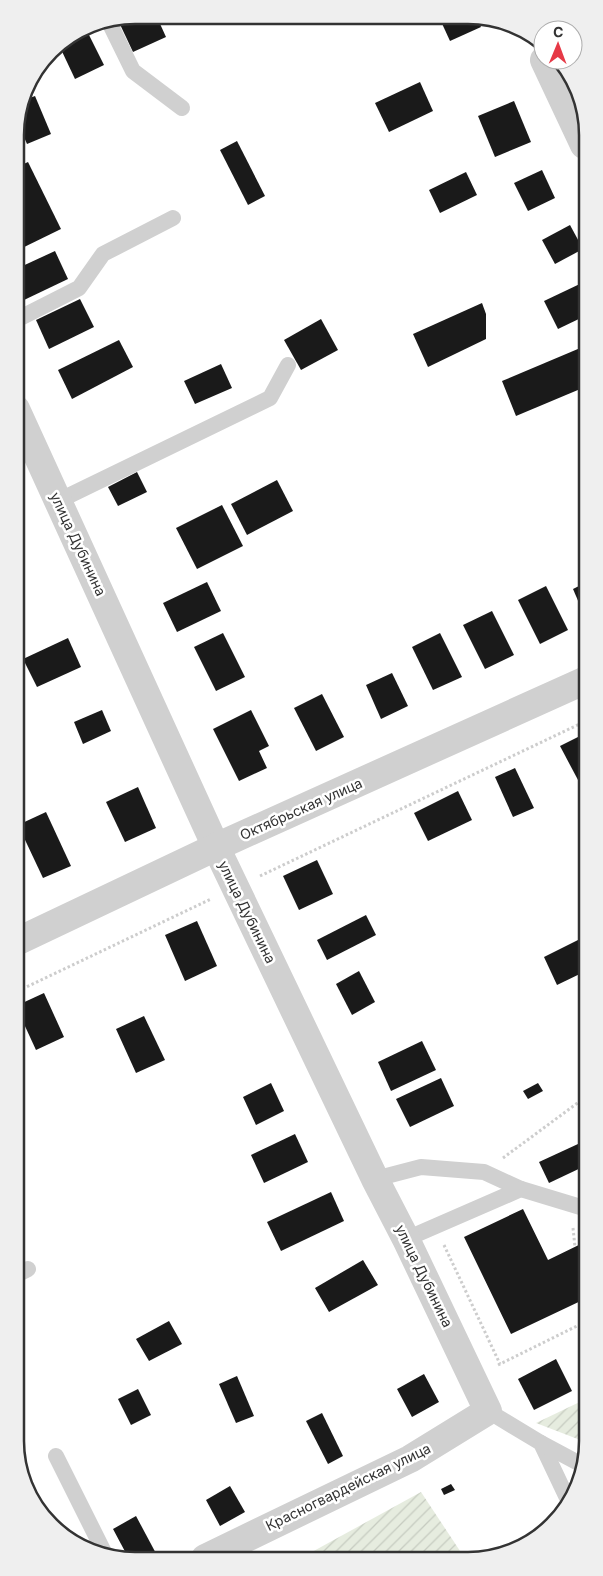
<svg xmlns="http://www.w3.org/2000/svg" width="603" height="1576" font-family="Inter,sans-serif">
<defs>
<pattern id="garden-furrows" width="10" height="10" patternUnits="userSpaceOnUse" patternTransform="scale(1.25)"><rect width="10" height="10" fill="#e6ecdf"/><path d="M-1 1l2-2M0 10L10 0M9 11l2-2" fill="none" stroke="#c6cbc0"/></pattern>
</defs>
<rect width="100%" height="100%" fill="#fff"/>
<!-- garden -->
<g fill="url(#garden-furrows)">
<path d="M588,1398V1443L536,1423Z"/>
<path d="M421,1492L464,1557L301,1558Z"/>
</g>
<!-- building -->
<g fill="#1a1a1a">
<path d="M135,15H156L166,37L133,52L117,18Z"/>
<path d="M439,17H476L481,27L450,41Z"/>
<path d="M85,27L104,65L75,79L58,43Z"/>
<path d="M420,82L433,111L389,132L375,103Z"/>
<path d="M35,96L51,134L27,144L17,121L22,101Z"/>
<path d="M514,101L531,142L495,157L478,116Z"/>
<path d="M237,141L265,196L248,205L220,150Z"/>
<path d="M28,162L61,229L16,251L15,168Z"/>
<path d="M542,170L555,198L528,211L514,183Z"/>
<path d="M466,172L477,195L440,213L429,190Z"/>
<path d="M570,225L583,249L555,264L542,240Z"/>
<path d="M55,251L68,279L24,300L16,283V269Z"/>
<path d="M584,282L585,316L558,329L544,301Z"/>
<path d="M80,299L94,327L49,349L36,320Z"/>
<path d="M482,303L486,314V339L428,367L413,334Z"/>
<path d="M321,319L338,350L301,370L284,340Z"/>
<path d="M119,340L133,367L72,399L58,370Z"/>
<path d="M585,346V387L516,416L502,381Z"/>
<path d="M221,364L232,388L195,404L184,381Z"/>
<path d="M137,472L147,492L118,506L108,487Z"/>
<path d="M277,480L293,511L247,535L231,504Z"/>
<path d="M222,505L243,546L197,569L176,528Z"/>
<path d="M16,526L22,536L16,538Z"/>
<path d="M207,582L221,611L177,632L163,603Z"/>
<path d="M585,583V617L573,589Z"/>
<path d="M546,586L568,630L540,644L518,600Z"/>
<path d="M492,611L514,655L485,669L463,625Z"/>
<path d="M223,633L245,677L216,691L194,647Z"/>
<path d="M440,633L462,677L433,690L412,647Z"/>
<path d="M68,638L81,667L37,687L23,659Z"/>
<path d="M392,673L408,706L381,719L366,685Z"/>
<path d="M322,694L344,737L316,751L294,708Z"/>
<path d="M102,710L111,731L83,744L74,722Z"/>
<path d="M251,710L269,746L259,751L267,768L239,781L213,729Z"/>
<path d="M578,737L586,751V776L578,780L560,746Z"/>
<path d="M515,768L534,808L513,817L495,777Z"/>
<path d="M138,787L156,828L125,842L106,802Z"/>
<path d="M458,791L472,820L428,841L414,813Z"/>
<path d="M46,812L71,866L43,878L18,825Z"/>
<path d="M317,860L333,894L299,910L283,876Z"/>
<path d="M366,915L376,935L327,960L317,940Z"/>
<path d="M197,921L217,966L185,981L165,935Z"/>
<path d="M586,936V971L557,985L544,957Z"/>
<path d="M359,971L375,1002L352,1015L336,984Z"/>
<path d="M44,993L64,1037L36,1050L18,1011V1005Z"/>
<path d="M144,1016L165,1060L136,1073L116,1029Z"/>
<path d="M422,1041L436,1070L391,1091L378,1062Z"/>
<path d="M441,1078L454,1106L410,1127L396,1099Z"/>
<path d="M271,1083L284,1111L256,1125L243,1097Z"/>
<path d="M538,1083L543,1091L528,1099L523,1091Z"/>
<path d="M295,1134L308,1162L264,1183L251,1155Z"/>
<path d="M578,1144L587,1165L549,1183L539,1162Z"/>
<path d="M331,1192L344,1221L281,1251L267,1222Z"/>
<path d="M523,1209L548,1260L587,1241V1298L511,1334L464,1237Z"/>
<path d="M18,1251L24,1262L18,1265Z"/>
<path d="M363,1260L378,1285L329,1312L315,1288Z"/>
<path d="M169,1321L182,1344L149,1361L136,1339Z"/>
<path d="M556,1359L572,1391L534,1410L518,1379Z"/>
<path d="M424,1374L439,1402L412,1417L397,1389Z"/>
<path d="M237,1376L254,1416L236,1423L219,1384Z"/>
<path d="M138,1389L151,1415L131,1425L118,1399Z"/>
<path d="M322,1413L343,1456L328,1464L306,1421Z"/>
<path d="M451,1484L455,1490L444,1495L441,1489Z"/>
<path d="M230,1486L245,1512L220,1526L206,1500Z"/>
<path d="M136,1516L159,1559H129L113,1529Z"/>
</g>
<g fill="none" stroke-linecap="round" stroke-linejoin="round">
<!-- path -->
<g stroke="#cdcdcd" stroke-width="3" stroke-dasharray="2.5 2.5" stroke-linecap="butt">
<path d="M260,876L586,721"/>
<path d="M18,991L211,899"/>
<path d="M503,1158L587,1096"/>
<path d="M573,1228L575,1247"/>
<path d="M444,1245L500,1364"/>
<path d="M498,1365L587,1321"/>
</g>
<!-- lane -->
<g stroke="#d0d0d0" stroke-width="16">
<path d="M108,20L133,71L182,108"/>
<path d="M16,320L79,288L103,254L173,218"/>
<path d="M58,501L270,398L288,365"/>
<path d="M375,1179L421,1167L484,1172L521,1189"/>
<path d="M406,1239L521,1189L587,1209"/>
<path d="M18,1274L28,1269"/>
<path d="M488,1411L541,1443L569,1502"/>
<path d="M541,1443L584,1466"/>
<path d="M56,1456L106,1556"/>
</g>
<!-- street -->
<g stroke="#d0d0d0" stroke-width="28">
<path d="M544,60L584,145"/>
<path d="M16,409L216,847L375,1179L406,1239L488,1411L410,1459L205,1558"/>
<path d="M18,941L216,847L586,680"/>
</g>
</g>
<g text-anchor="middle" stroke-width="5" stroke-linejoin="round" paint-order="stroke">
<!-- street labels -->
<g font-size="14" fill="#333" stroke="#fff">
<text transform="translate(78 544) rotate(65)" y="5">улица Дубинина</text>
<text transform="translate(301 809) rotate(-24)" y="5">Октябрьская улица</text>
<text transform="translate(247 912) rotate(64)" y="5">улица Дубинина</text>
<text transform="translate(424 1276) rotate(64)" y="5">улица Дубинина</text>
<text transform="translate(348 1487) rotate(-26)" y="5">Красногвардейская улица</text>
</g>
</g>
<!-- crop -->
<path d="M0 0H603V1576H0ZM135 24H468A111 111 0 0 1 579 135V1441A111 111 0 0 1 468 1552H135A111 111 0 0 1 24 1441V135A111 111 0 0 1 135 24Z" fill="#efefef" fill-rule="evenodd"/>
<path fill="none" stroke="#333" stroke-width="2.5" d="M135 24H468A111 111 0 0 1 579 135V1441A111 111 0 0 1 468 1552H135A111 111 0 0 1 24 1441V135A111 111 0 0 1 135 24Z"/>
<!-- north arrow -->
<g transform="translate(558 45) rotate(1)"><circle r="24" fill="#ffffff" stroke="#adadad"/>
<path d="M0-4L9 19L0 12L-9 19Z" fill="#e63946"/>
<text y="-8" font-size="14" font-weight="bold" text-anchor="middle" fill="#333333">С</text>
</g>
</svg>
